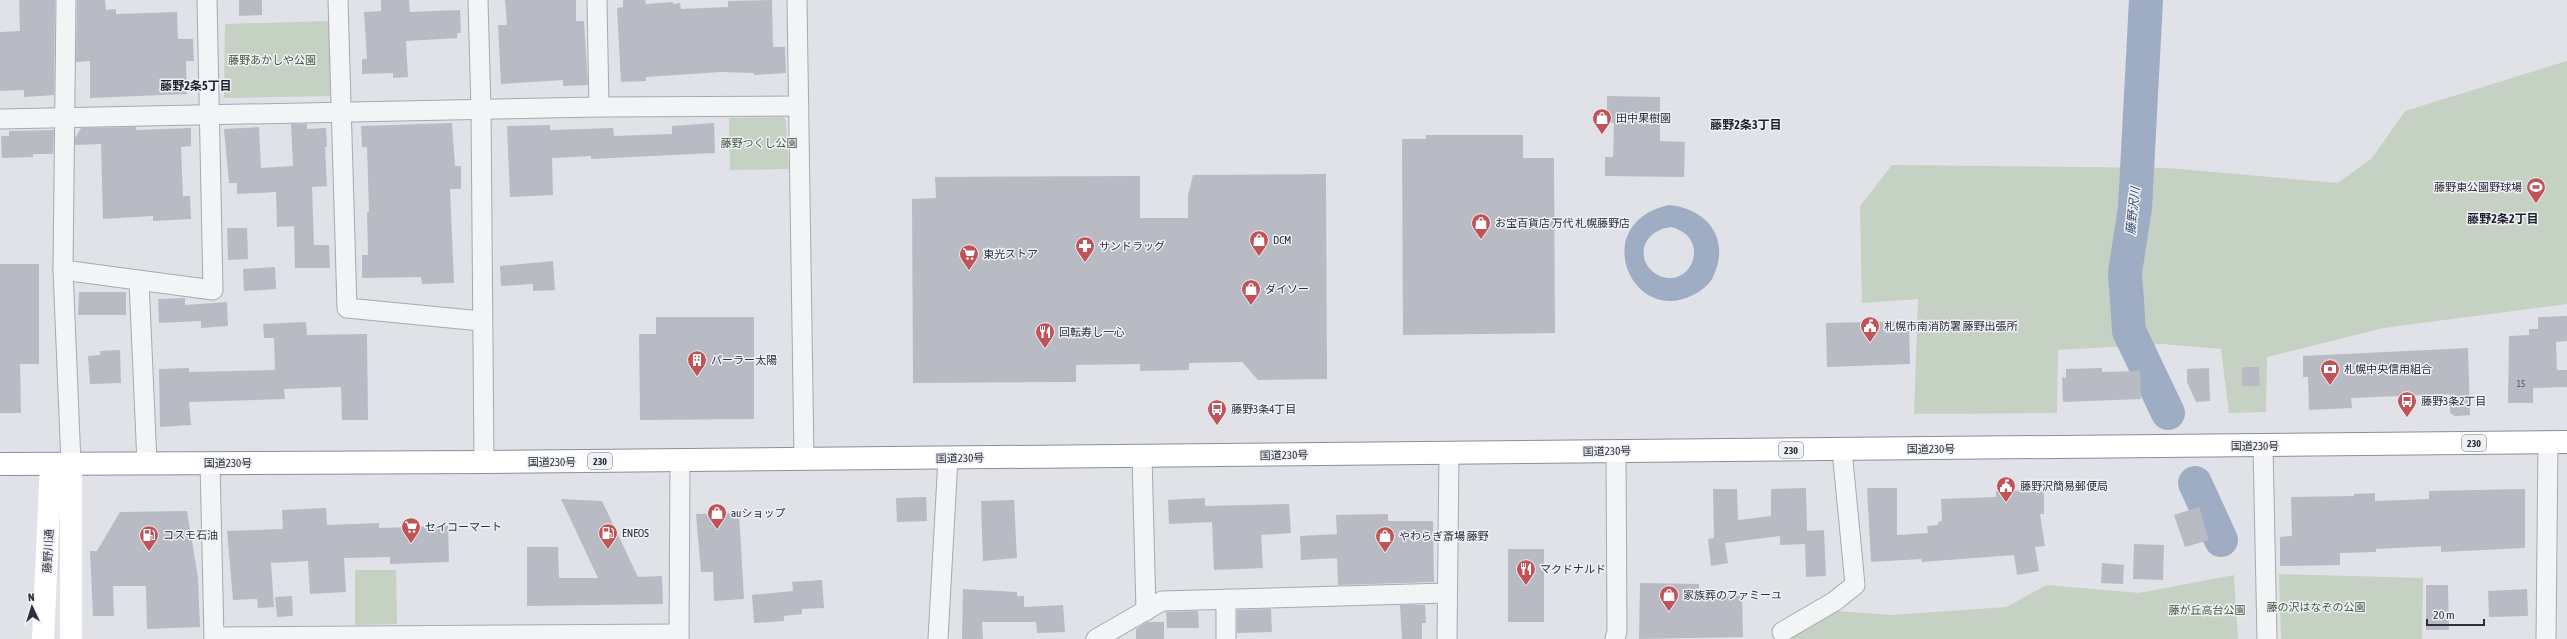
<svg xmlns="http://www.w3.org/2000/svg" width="2567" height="639" font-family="'Asap Condensed','Noto Sans JP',sans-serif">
<rect width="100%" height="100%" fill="#e0e2e8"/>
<!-- green -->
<g fill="#c4d1c3">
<path d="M330,21V96L224,98L225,24Z"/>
<path d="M2567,61V304L2383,328L2267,357L2266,412L2229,413L2221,349L2163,344L2058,350L2057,413L1914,414L1918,299L1862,303L1860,206L1892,165L2167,168L2338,183L2372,158L2405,111Z"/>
<path d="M784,117L786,122L789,169L730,170L729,118Z"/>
<path d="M355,570H396L397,624L355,625Z"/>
<path d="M2279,574L2423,578L2422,639H2281Z"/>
<path d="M2234,575L2238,639H1784L1836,611L1891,615L2006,607L2047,585L2139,593Z"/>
</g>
<!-- water -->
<path fill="#9fadc4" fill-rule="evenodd" d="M1669,205C1708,209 1731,239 1713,277C1709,285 1701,291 1693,295C1632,327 1587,223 1669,205ZM1671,227C1712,237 1692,289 1660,276C1653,273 1648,268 1645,261C1639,242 1654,229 1671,227Z"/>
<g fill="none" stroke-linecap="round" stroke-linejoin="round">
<!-- river -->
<g stroke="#9fadc4" stroke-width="34">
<path d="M2146,0L2135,208L2125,272L2129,331L2168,413"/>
<path d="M2195,483L2221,540"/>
</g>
</g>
<!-- building -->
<g fill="#b8bbc4">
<path d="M19,0H55L54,95L24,97V90L0,91V32L20,31Z"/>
<path d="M77,0H105L106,10L116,9V14L177,12L178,39H193L194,61H186L187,94L90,98V61L76,62Z"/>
<path d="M239,0H262V15L239,16Z"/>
<path d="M381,0H409L410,12L460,10L461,33H457V38L406,41L408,77L393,78V73L362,74V59H367L364,12L381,11Z"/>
<path d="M505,0H576V21H584L588,85L563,86V80L501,84L498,25H507Z"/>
<path d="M623,0H645L646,4L673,2V4L680,3L681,9L728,7V1L772,0L773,47H785L786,73L754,75V73L721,72L646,77V81L621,82L617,8L623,7Z"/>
<path d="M1607,96L1660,97V141L1685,142L1684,177L1605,176V157H1613L1614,123H1607Z"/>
<path d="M452,123L455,166H461V189H450L454,283L422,284L421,277L362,278V255H368L367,212H369L367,147H362L361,126Z"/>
<path d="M714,123L715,153L591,159V156L552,158L553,195L510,197L507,126L550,125V130L613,128L614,136L672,134V126Z"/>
<path d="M291,124H307V129L326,128L327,147H325L327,186L312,187L314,245H329L330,268H295L294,226L277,227L276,192L237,194V183H229L224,129L259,127L261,168L293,166Z"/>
<path d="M136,127V130L191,128V146L181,147L183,196H190L191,219L153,221V216L103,219L101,144L75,145V138L81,128Z"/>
<path d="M54,130L53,154H33V157L2,158L1,136H9V131Z"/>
<path d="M1426,135H1523V158H1554L1555,333L1403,335L1402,139H1426Z"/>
<path d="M1326,174L1327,379L1258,380L1242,362L1189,363V370L1140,371V364L1076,365V382L913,383L912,199L936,198L935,177L1140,176V218H1188V196L1193,175Z"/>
<path d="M227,228H247L248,259L228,260Z"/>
<path d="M553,261L555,290L533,291V284L501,286L500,266Z"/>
<path d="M0,264H39V364H20L21,413H0Z"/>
<path d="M275,267L276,289L244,291L243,269Z"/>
<path d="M79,292H126V315H78Z"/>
<path d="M185,298V305L227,302L228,326L201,328V321L159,323L158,299Z"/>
<path d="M2567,316V341L2556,342L2557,370H2567V387L2533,388V403H2508L2509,336L2529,335V329H2538V317Z"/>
<path d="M656,317H754V419L640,420L639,334H656Z"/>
<path d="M1909,321L1910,364L1827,367L1826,323Z"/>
<path d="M306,322L307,335L367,334L368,420H342L341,387L284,389L285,399L189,402L191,425L160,427L159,369L189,368V372L275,370L274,338H264L263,324Z"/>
<path d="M2468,348L2470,415L2455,416L2450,413V394L2351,398L2352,408L2309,410L2308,377H2303V356Z"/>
<path d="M120,350L121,383L90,384L88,356L100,355V351Z"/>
<path d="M2242,367H2259L2260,386H2242Z"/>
<path d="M2102,368V372L2140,371L2141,399L2063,402L2062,377L2066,378V369Z"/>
<path d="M2209,368L2210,401L2196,402L2187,382V369Z"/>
<path d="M1806,488L1807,531L1824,530L1826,576L1806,577L1805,544L1780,545V536L1725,543L1728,563L1711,566L1708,539L1714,538L1713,489H1737L1738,520L1771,516V489Z"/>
<path d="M1867,488H1897V535L1928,533L1927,526L1938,525V522L1942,521L1941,499L1996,497V491L2044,490V514H2040L2045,546L2035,547L2039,571L2017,575L2014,555L1922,562L1921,559L1871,562Z"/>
<path d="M2525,489V548L2441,552V546L2376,549V552L2340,553V565L2280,566V537L2292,536L2291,497L2354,496V494L2375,493V501L2429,499V491Z"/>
<path d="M926,497L927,521L897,522L896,498Z"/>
<path d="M1205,498V506L1289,504L1291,533L1261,535L1263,568L1214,570L1212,522L1169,524L1168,500Z"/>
<path d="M561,499L602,501L638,577L662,576L663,604L527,606V547H558L559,578H598Z"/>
<path d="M1014,500L1017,558L983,561L981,501Z"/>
<path d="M2199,507L2209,540L2185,547L2174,515Z"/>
<path d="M326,508L327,525L379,523V528L448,526L449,562L390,564V557L344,558L346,592L310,594L308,561L271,563L274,607L258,608L257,599L233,600L227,531L283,529L282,510Z"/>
<path d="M187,511L198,577L200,627L147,629L146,586H113L114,616H93L90,551H97L120,512Z"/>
<path d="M739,513L744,599L714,601L713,572H701L696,514Z"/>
<path d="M1388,514V521H1433L1434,582L1338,585L1337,558L1301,560L1300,536L1337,534L1336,515Z"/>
<path d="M2134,544L2164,545L2163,580L2133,579Z"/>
<rect x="1508" y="549" width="36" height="73"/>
<path d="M2102,563L2124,565L2123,584L2101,583Z"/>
<path d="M822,580L824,608L802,609V614L784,616V621L754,623L752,595L793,591L792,582Z"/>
<path d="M1640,583L1699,584V596H1742L1743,637L1639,639Z"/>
<path d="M2426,585H2448L2449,630H2426Z"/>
<path d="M963,589L1017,592V596H1024V607L1063,605L1065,632L1037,633L1036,622H982L983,639H962Z"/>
<path d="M2527,589L2528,616L2489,617L2488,591Z"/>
<path d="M292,596L293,616L277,617L275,597Z"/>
<path d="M1400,605H1425L1426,623H1422V639H1402Z"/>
<path d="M1271,609L1272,632L1237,633V610Z"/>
<path d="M1198,611L1199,628H1167L1166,612Z"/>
<path d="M1147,622H1164V639H1136V629Z"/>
</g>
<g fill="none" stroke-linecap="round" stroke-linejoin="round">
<!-- street casing -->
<g stroke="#a6a9b1" stroke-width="21">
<g id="street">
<path d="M66,0L63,270L71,464"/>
<path d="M338,0L347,308L481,321"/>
<path d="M478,0L481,110L484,462"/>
<path d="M597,0L599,107"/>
<path d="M797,0L804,458"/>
<path d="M0,119L599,107L799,106"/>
<path d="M63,270L213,290L207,0"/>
<path d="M139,281L147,463"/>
<path d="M2263,445L2267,639"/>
<path d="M1142,456L1146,611"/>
<path d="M210,463L214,639"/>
<path d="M1226,599V639"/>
<path d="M1782,632L1835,601L1855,585L1842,450"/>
<path d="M214,637L679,634"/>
<path d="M679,639L680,460"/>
<path d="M938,639L948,458"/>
<path d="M1096,639L1162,601L1447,593"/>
<path d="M1447,639L1449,453"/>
<path d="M1615,639L1617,631L1616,452"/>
<path d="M2546,639L2548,442"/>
</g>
</g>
<!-- highway casing -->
<g stroke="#8a8f9d" stroke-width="24">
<path id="highway" d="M0,464L484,462L2567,442"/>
</g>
<!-- street -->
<use href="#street" stroke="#f3f4f6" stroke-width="19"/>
<!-- secondary -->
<g stroke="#fff" stroke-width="22">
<path d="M71,464V639"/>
<path d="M43,639L51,464"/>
</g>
<!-- highway -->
<use href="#highway" stroke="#fff" stroke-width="22"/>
</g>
<!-- icons -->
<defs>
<g id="shop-pin" transform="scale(1)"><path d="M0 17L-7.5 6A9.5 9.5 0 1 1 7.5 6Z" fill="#bf5357" stroke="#f0f1f5"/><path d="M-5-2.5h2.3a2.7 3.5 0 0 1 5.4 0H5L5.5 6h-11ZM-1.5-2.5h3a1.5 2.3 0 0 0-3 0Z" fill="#fff"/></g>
<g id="stadium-pin" transform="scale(1)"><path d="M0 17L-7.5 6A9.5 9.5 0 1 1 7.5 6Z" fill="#bf5357" stroke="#f0f1f5"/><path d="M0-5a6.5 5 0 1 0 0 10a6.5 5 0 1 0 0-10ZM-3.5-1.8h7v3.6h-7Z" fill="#fff"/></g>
<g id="pharmacy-pin" transform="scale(1)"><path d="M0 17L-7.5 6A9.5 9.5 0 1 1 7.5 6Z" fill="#bf5357" stroke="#f0f1f5"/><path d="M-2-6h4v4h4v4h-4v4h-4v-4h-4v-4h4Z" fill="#fff"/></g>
<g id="supermarket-pin" transform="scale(1)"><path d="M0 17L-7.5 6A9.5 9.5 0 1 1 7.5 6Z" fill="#bf5357" stroke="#f0f1f5"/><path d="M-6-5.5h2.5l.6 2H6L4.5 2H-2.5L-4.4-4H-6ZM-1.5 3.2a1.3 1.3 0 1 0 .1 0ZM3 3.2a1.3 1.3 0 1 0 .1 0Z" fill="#fff"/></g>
<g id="civic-pin" transform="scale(1)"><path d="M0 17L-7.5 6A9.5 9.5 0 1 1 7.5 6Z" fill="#bf5357" stroke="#f0f1f5"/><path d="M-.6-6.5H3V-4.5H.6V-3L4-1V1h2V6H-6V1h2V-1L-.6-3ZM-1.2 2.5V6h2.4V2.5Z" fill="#fff"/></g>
<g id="restaurant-pin" transform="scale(1)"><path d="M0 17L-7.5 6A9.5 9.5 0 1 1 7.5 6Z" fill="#bf5357" stroke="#f0f1f5"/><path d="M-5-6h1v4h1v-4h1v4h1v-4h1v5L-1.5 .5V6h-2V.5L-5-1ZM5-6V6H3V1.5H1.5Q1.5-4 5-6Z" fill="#fff"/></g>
<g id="building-pin" transform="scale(1)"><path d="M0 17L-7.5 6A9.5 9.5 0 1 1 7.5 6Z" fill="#bf5357" stroke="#f0f1f5"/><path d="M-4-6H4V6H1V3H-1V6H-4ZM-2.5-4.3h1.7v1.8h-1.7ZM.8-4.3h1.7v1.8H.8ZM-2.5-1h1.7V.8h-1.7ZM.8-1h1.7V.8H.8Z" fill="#fff"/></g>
<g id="bank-pin" transform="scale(1)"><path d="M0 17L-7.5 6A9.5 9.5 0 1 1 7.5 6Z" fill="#bf5357" stroke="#f0f1f5"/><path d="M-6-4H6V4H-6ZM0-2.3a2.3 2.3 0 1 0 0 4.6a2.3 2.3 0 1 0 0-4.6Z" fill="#fff"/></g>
<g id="bus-pin" transform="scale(1)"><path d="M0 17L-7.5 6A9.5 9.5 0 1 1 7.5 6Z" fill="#bf5357" stroke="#f0f1f5"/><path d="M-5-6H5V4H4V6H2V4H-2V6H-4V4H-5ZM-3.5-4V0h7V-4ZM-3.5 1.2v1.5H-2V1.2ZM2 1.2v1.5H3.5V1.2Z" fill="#fff"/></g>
<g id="fuel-pin" transform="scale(1)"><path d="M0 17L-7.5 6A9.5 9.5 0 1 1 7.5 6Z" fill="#bf5357" stroke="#f0f1f5"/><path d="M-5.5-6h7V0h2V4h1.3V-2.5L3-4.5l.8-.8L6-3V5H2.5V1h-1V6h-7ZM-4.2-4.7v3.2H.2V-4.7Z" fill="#fff"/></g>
</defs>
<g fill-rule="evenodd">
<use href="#shop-pin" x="1602" y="118"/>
<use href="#stadium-pin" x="2536" y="187"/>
<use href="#shop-pin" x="1481" y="223"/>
<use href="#shop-pin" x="1259" y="240"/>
<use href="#pharmacy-pin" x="1085" y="246"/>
<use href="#supermarket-pin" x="969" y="254"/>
<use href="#shop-pin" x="1251" y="289"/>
<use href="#civic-pin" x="1870" y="326"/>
<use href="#restaurant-pin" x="1045" y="332"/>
<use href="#building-pin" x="697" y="360"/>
<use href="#bank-pin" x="2330" y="369"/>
<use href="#bus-pin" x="2407" y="401"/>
<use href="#bus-pin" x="1217" y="409"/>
<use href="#civic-pin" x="2006" y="486"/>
<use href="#shop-pin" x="717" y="513"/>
<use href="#supermarket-pin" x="411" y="527"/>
<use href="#fuel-pin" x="608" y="533"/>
<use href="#fuel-pin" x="149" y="535"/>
<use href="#shop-pin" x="1385" y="536"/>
<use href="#restaurant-pin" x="1526" y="569"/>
<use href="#shop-pin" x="1669" y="595"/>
</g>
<g text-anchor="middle" stroke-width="3" stroke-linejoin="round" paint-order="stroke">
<!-- number labels -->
<g font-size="9" fill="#4e525f">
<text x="2521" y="387">15</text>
</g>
<!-- shield labels -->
<g fill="#f0f1f5" stroke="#666974" stroke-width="1">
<rect x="2462" y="435" width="24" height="16" rx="3"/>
<rect x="1779" y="442" width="24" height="16" rx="3"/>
<rect x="588" y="453" width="24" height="16" rx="3"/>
</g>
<g font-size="10" font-weight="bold" fill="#2b2f3d">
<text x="2474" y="447">230</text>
<text x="1791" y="454">230</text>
<text x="600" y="465">230</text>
</g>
<!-- park labels -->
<g font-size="11" fill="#3c573a" stroke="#f0f1f5">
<text x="272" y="64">藤野あかしや公園</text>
<text x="759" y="147">藤野つくし公園</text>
<text x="2316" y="611">藤の沢はなぞの公園</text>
<text x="2207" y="614">藤が丘高台公園</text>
</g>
<!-- poi labels -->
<g font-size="11" fill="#2b2f3d" stroke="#f0f1f5" text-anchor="start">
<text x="1616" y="122">田中果樹園</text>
<text x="2522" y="191" text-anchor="end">藤野東公園野球場</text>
<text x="1495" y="227">お宝百貨店 万代 札幌藤野店</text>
<text x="1273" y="244">DCM</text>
<text x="1099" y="250">サンドラッグ</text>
<text x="983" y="258">東光ストア</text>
<text x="1265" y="293">ダイソー</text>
<text x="1884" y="330">札幌市南消防署 藤野出張所</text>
<text x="1059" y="336">回転寿し一心</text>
<text x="711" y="364">パーラー太陽</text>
<text x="2344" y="373">札幌中央信用組合</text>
<text x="2421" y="405">藤野3条2丁目</text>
<text x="1231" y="413">藤野3条4丁目</text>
<text x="2020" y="490">藤野沢簡易郵便局</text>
<text x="731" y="517">auショップ</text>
<text x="425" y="531">セイコーマート</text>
<text x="622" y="537">ENEOS</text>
<text x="163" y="539">コスモ石油</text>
<text x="1399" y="540">やわらぎ斎場 藤野</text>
<text x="1540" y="573">マクドナルド</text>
<text x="1683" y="599">家族葬のファミーユ</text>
</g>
<!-- street labels -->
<g font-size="11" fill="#2b2f3d" stroke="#f0f1f5">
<text x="2255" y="450">国道230号</text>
<text x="1931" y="453">国道230号</text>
<text transform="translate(1607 451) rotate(-1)" y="4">国道230号</text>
<text transform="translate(1284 455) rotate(-1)" y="4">国道230号</text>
<text transform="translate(960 458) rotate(-1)" y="4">国道230号</text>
<text x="552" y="466">国道230号</text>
<text x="228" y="467">国道230号</text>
<text transform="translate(48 551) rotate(-87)" y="4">藤野川通</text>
</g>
<!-- neighbourhood labels -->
<g font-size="12" font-weight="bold" fill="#1d212e" stroke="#f0f1f5">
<text x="196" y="90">藤野2条5丁目</text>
<text x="1746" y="129">藤野2条3丁目</text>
<text x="2503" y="223">藤野2条2丁目</text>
</g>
<!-- water labels -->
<g font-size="12" font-style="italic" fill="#394a6d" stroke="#f0f1f5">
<text transform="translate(2133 211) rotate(-84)" y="4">藤野沢川</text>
</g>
</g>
<!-- north arrow -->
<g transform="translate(32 607) rotate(356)" stroke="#f0f1f5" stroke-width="3" paint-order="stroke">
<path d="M0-3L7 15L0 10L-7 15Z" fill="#2b2f3d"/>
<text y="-6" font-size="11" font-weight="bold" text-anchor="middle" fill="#2b2f3d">N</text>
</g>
<!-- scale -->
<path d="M2427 619v6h57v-6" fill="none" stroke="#2b2f3d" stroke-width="2"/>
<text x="2433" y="619" font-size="12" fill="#2b2f3d" stroke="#f0f1f5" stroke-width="3" paint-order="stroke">20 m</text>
</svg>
